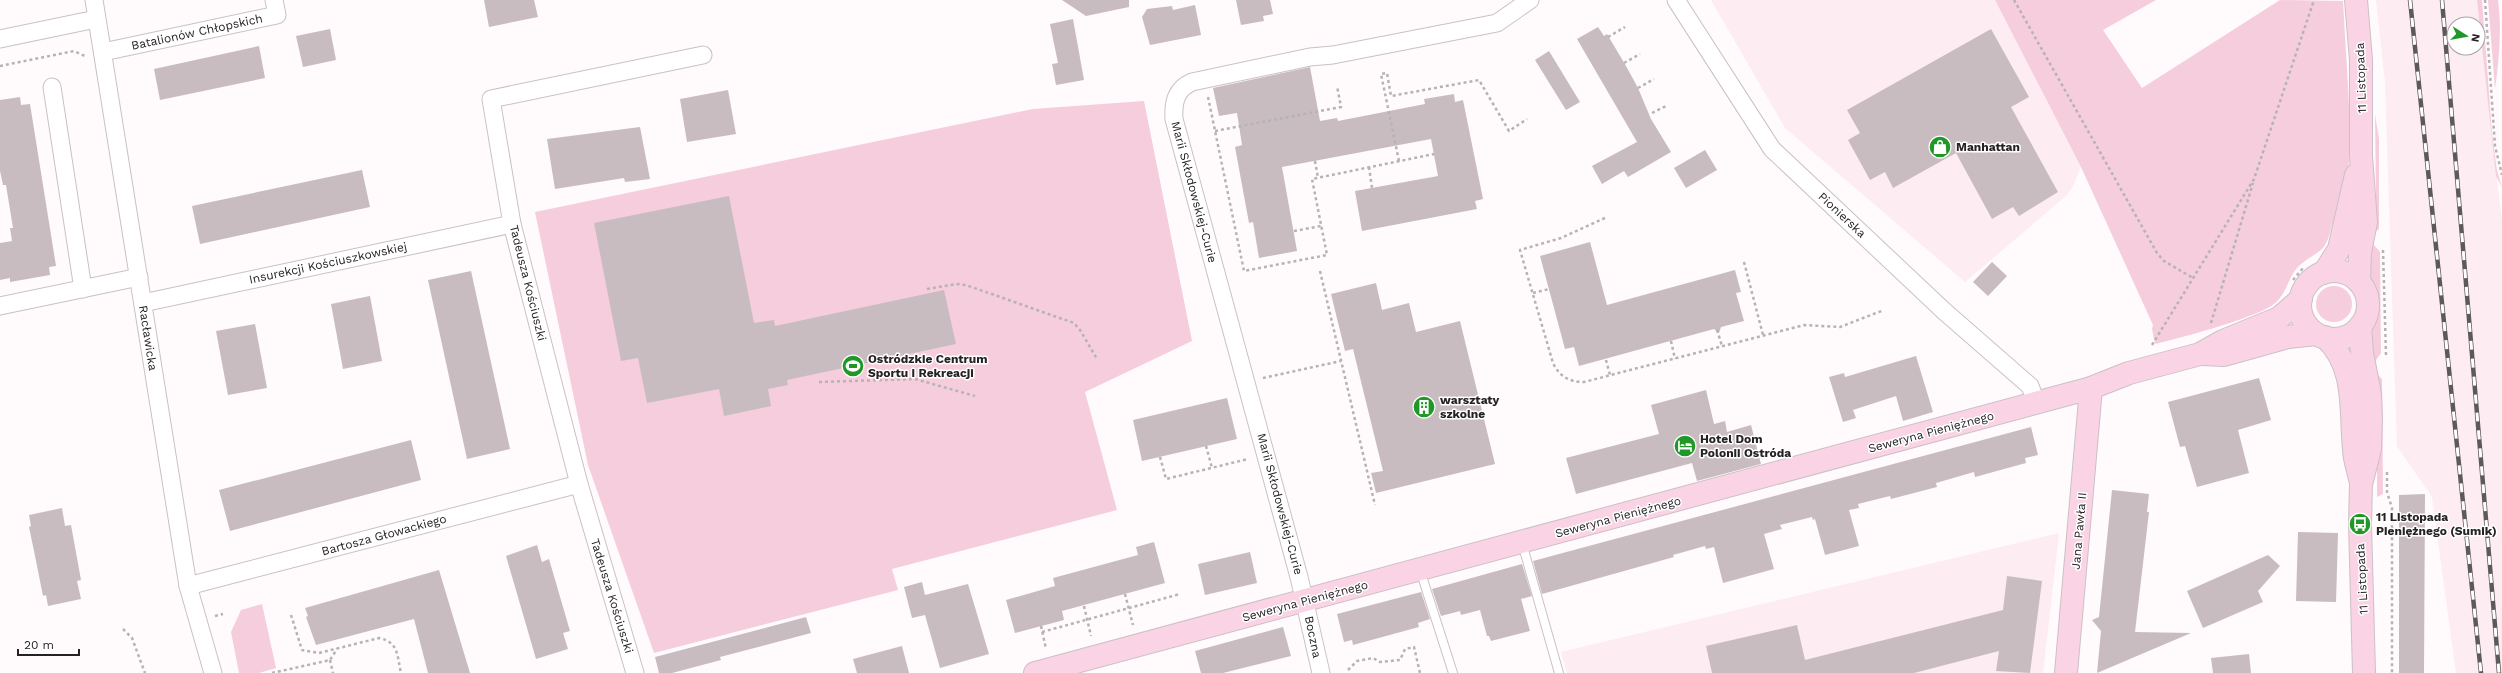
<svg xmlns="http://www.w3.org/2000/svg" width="2502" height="673" font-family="'Work Sans',sans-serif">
<rect width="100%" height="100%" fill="#fffafc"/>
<!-- built -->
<g fill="#fdecf2" fill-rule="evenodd">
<path d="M1711,0H1995L2081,167L2073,186L2067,195L1965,282L1785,128Z"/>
<path d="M2376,0H2477L2502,223V673H2456L2432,497L2397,446L2385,82ZM2454,24H2478V48H2454Z"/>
<path d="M2059,533L2043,673H1567L1561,652Z"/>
</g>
<!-- green -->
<g fill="#f6cddc">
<path d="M1995,0H2156L2103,30L2142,88L2280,0L2343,1L2349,104V163L2337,225L2332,224C2325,258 2317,248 2297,268C2288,278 2286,295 2274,304C2256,318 2180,338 2155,344L2152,329L2153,325L2081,167Z"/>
<path d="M2477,0H2482L2492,134L2497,171L2502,187L2496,176Z"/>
<path d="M2488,0H2498C2502,26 2499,61 2495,89Z"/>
<path d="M1144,101L1192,341L1085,392L1117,510L892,569L898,590L654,653L588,465L535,212L1033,109Z"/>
<path d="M2375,114L2379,139V229L2375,232L2371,231L2376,194Z"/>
<path d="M2368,244L2374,245L2380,252L2381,353L2374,363L2370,330L2375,320L2378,296L2369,275Z"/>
<circle cx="2334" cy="304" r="18"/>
<path d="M2377,374L2382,379L2383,494L2377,497Z"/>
<path d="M262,604L276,668L259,673H239L231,632L241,610Z"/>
</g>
<!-- building -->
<g fill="#c9bcc1">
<path d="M484,0H534L538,17L489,27Z"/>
<path d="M1062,0H1129V7L1086,16Z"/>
<path d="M1236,0H1270L1273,14L1263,16L1264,21L1241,25Z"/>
<path d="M1195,5L1201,35L1150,45L1142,17L1147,9L1172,6L1173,10Z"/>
<path d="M1073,19L1084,80L1056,85L1052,64L1058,63L1050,24Z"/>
<path d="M1598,27L1604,36L1607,34L1626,66L1638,88L1651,119L1671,152L1628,177L1624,171L1602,184L1592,166L1637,142L1577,39Z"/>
<path d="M330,29L336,60L303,67L296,36Z"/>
<path d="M1991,29L2029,97L2011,107L2058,192L2019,216L2013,207L1992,219L1956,153L1893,188L1885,172L1870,180L1848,140L1860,133L1847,110Z"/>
<path d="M259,46L265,78L160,100L154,69Z"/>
<path d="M1549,51L1580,102L1566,110L1535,60Z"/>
<path d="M1310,67L1320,121L1337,118L1338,121L1425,104L1424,99L1454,94L1455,102L1463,100L1483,199L1475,201L1477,209L1362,231L1355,191L1438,176L1431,139L1282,167L1297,251L1259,258L1253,222L1249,223L1235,147L1242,145L1237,113L1219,116L1213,88Z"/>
<path d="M728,90L736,134L687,142L680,99Z"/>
<path d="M20,97L21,105L30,104L56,266L49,267L50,275L10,282V278L0,280V243L12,241L10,228H13L6,185H3L0,171V100Z"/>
<path d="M640,127L650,179L625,182L624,178L555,189L547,139Z"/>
<path d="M1705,150L1717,170L1686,188L1674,168Z"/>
<path d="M362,170L370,207L200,244L192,206Z"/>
<path d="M729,196L754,323L774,320L775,326L944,290L956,344L787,380L788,385L768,389L771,406L724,416L719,389L647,403L638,358L621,361L594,223Z"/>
<path d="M1590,242L1607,305L1735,270L1741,292L1736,293L1744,321L1721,327L1719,333L1714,329L1579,366L1574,347L1565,349L1540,256Z"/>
<path d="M1992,262L2007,276L1988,296L1973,282Z"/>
<path d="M471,271L510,449L467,459L428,280Z"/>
<path d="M1376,283L1382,310L1409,303L1416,332L1460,321L1495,464L1376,493L1371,473L1383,471L1353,349L1345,351L1331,294Z"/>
<path d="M370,296L382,361L343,369L331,304Z"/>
<path d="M255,324L267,388L228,395L216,331Z"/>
<path d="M1916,356L1933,412L1903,421L1896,396L1853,410L1856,418L1843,422L1829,377L1844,373L1845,377Z"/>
<path d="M2259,378L2271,420L2238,430L2249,473L2197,487L2185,446L2180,447L2168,402Z"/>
<path d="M1706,390L1714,424L1725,421L1727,432L1751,425L1761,464L1697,481L1692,463L1576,494L1566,458L1659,434L1651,405Z"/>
<path d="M1227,398L1237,439L1142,461L1133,420Z"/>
<path d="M2031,427L2038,455L2025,458L2026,463L1975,477L1974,472L1936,483L1937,487L1891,499L1890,496L1858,504L1859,508L1849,510L1859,546L1825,555L1815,519L1813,520L1812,517L1780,525L1782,529L1764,534L1774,569L1723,583L1714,547L1706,549L1705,546L1673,555L1674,557L1542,594L1533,561Z"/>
<path d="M411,440L421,480L230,531L219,490Z"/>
<path d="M2112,490L2149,494L2147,512H2149L2135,632L2191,633L2097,673L2101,631L2092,620L2099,617Z"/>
<path d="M2425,494L2424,673H2399V495Z"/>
<path d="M62,508L65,526L71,525L81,580L77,581L81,599L48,606L46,595L43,596L34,551L29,527L31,526L29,515Z"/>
<path d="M2298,532L2338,533L2336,602L2296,601Z"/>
<path d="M1154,542L1165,583L1062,611L1064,620L1015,633L1006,600L1055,586L1053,578L1138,555L1136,547Z"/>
<path d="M537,545L542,562L549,559L570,631L563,633L568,649L536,659L506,556Z"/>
<path d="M1250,552L1257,583L1205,595L1198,564Z"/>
<path d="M2268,555L2280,566L2258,591L2263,602L2203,628L2187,591Z"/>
<path d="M1522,564L1532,596L1521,599L1530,631L1491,641L1489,636H1487L1480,610L1461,615L1460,611L1441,616L1432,589Z"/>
<path d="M439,570L470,673H428L414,619L316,645L306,617L308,616L305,608Z"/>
<path d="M2007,576L2042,581L2030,673L1996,671L1999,651L1914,673H1712L1706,646L1797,625L1805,660L2003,610Z"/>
<path d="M922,582L925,595L968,584L989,654L940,668L925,615L912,618L904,587Z"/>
<path d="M1421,592L1430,619L1418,623L1419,627L1353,645L1352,640L1344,642L1337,614Z"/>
<path d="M806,617L811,633L720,657L721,660L672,673H659L655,657Z"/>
<path d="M1283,627L1291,656L1223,673H1201L1195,651Z"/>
<path d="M902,646L909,673H857L853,659Z"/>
<path d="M2249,654L2251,673H2213L2211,658Z"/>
</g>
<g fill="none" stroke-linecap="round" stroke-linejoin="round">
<!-- lane casing -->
<g stroke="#ccc0c5" stroke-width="10">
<g id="lane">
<path d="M1522,543L1559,673"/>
<path d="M1420,570L1453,673"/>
</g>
</g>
<!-- street casing -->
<g stroke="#ccc0c5" stroke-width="19">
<g id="street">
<path d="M94,0L188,586L213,673"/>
<path d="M1676,0L1772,149L1944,311L2030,386L2037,404"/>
<path d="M0,39L96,19"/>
<path d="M103,52L277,15L274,0"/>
<path d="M52,87L83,289"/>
<path d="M143,303L512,224"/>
<path d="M0,306L139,277"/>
<path d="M188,586L579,484"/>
<path d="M635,673L579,484L512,224L491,99L703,55"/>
<path d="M1321,673L1299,577L1174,119C1173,102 1176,89 1192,82L1310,57L1333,55L1497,23L1530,0"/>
</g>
</g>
<!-- secondary casing -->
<g stroke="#ccc0c5" stroke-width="24">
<g id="secondary">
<path d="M2356,0L2361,60V156L2366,222L2360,252L2359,282"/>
<circle cx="2334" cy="305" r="34"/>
<path d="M2324,273L2339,249L2356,175"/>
<path d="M2360,326L2362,353L2370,394L2371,419L2370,449L2361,484L2360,524L2364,673"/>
<path d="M2325,337C2357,367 2350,409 2354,449C2354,459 2358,469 2360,479"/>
<path d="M2203,354L2224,355L2288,337L2316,334"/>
<path d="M1035,673L2091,388L2129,373L2200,354L2223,341L2279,318L2301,299"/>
<path d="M2066,673L2091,388"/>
</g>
</g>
<!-- path -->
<g stroke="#b7b3b4" stroke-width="2.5" stroke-dasharray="3 3" stroke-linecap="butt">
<path d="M2014,0L2157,253L2164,261L2193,278"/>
<path d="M2485,0L2495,146L2502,175"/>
<path d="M1608,37L1625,27"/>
<path d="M1624,63L1640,54"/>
<path d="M0,66L74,51L85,56"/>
<path d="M1638,88L1654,79"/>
<path d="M1208,97L1244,271L1327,255L1312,179L1434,154"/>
<path d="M1652,113L1668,105"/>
<path d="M1215,131L1341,107L1337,86"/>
<path d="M1315,161L1318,178"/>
<path d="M1399,161L1381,74L1387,73L1391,96L1479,80L1509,131L1527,119"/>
<path d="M1369,167L1372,188"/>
<path d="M1605,218L1561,238L1520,250L1553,363C1559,376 1569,382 1584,382L1804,325L1840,327L1884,310"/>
<path d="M1294,231L1321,226"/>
<path d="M2383,250L2386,355"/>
<path d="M1744,262L1763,335"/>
<path d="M1320,271L1375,505"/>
<path d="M2293,280L2304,267"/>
<path d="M927,289L956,284L966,285L1074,323L1080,330L1097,359"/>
<path d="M1533,293L1549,289"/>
<path d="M2211,323L2253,183"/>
<path d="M1717,330L1722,346"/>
<path d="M1671,341L1675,359"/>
<path d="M2152,345L2254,179L2314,0"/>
<path d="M1606,360L1610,375"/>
<path d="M1263,378L1341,361"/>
<path d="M819,382L915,379L975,396"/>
<path d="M1206,446L1212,468"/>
<path d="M1160,457L1166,479L1248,459"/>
<path d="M2387,472V492L2392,508V673"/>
<path d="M1125,594L1133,625"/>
<path d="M1084,606L1091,636"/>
<path d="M291,615L302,650L319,653L379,638C399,642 397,656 401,673"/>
<path d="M215,616L223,614"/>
<path d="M1041,626L1046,649"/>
<path d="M123,629L132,638L145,673"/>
<path d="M1042,632L1180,594"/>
<path d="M330,660L333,673"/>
<path d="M1348,670L1357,661L1373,658L1380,662L1400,660L1405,649L1414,647L1420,673"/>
<path d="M272,673L330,660L337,649"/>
</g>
<!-- lane -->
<use href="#lane" stroke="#fff" stroke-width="8"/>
<!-- street -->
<use href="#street" stroke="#fff" stroke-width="17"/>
<!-- secondary -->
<use href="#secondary" stroke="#fad4e5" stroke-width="22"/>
<!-- rail casing -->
<g stroke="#5d595a" stroke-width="4.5">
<g id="rail">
<path d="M2410,0L2481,673"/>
<path d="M2442,0L2499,673"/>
</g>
</g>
<!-- rail -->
<use href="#rail" stroke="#fff" stroke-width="3" stroke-dasharray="9" stroke-linecap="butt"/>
</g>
<!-- icons -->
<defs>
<g id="shop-disc" transform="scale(1.15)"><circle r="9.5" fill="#209727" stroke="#fff"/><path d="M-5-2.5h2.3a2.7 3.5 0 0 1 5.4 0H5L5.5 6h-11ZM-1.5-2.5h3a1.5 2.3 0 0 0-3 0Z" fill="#fff"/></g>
<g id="stadium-disc" transform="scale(1.15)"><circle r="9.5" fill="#209727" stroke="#fff"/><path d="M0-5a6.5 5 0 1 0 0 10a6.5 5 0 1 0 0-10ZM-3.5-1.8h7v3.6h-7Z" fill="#fff"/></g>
<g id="building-disc" transform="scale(1.15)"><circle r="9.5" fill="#209727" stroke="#fff"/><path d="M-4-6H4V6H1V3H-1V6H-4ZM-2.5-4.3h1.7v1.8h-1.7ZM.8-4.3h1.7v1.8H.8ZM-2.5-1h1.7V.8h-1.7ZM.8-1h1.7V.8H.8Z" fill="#fff"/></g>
<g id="hotel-disc" transform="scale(1.15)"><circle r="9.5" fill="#209727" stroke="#fff"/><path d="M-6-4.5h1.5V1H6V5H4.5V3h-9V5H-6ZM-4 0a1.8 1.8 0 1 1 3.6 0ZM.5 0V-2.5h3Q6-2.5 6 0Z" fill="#fff"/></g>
<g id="bus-disc" transform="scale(1.15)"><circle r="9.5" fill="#209727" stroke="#fff"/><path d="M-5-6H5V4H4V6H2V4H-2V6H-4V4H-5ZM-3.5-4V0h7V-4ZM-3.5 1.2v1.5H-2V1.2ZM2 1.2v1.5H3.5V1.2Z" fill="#fff"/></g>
</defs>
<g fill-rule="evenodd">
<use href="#shop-disc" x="1940" y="147"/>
<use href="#stadium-disc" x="853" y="366"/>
<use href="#building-disc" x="1424" y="407"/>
<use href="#hotel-disc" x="1685" y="446"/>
<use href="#bus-disc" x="2360" y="524"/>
</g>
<g text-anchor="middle" stroke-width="3" stroke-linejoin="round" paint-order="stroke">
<!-- street labels -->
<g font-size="12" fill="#262223" stroke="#fff">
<text transform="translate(197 32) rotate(-12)" y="4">Batalionów Chłopskich</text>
<text transform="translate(2361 78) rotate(-92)" y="4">11 Listopada</text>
<text transform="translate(1194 192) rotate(75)" y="4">Marii Skłodowskiej-Curie</text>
<text transform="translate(1842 215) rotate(43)" y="4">Pionierska</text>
<text transform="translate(328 263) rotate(-12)" y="4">Insurekcji Kościuszkowskiej</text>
<text transform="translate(528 283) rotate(76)" y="4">Tadeusza Kościuszki</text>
<text transform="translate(148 338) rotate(81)" y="4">Racławicka</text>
<text transform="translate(1931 432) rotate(-15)" y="4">Seweryna Pieniężnego</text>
<text transform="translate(1280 504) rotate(75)" y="4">Marii Skłodowskiej-Curie</text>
<text transform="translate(1618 517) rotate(-15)" y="4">Seweryna Pieniężnego</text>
<text transform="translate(2079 531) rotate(-85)" y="4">Jana Pawła II</text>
<text transform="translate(384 535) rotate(-15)" y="4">Bartosza Głowackiego</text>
<text transform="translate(2362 579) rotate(-93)" y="4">11 Listopada</text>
<text transform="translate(612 596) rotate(73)" y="4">Tadeusza Kościuszki</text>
<text transform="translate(1305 601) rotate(-15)" y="4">Seweryna Pieniężnego</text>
<text transform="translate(1313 637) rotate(78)" y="4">Boczna</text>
</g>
<!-- poi labels -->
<g font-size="12" font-weight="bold" fill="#262223" stroke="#fff" text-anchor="start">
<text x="1956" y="151">Manhattan</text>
<text x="868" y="363">Ostródzkie Centrum<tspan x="868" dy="14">Sportu i Rekreacji</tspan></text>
<text x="1440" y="404">warsztaty<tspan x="1440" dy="14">szkolne</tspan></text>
<text x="1700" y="443">Hotel Dom<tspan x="1700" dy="14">Polonii Ostróda</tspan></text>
<text x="2376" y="521">11 Listopada<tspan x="2376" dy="14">Pieniężnego (Sumik)</tspan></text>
</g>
</g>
<!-- north arrow -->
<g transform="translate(2466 36) rotate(101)"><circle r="19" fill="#ffffff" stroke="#a8a7a7"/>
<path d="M0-3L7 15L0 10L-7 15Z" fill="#209727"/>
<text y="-6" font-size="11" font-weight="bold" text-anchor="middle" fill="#262223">N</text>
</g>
<!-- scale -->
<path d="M18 649v6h61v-6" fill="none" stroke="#262223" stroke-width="2"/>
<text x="24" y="649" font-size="12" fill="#262223" stroke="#ffffff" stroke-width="3" paint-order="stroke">20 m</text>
</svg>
